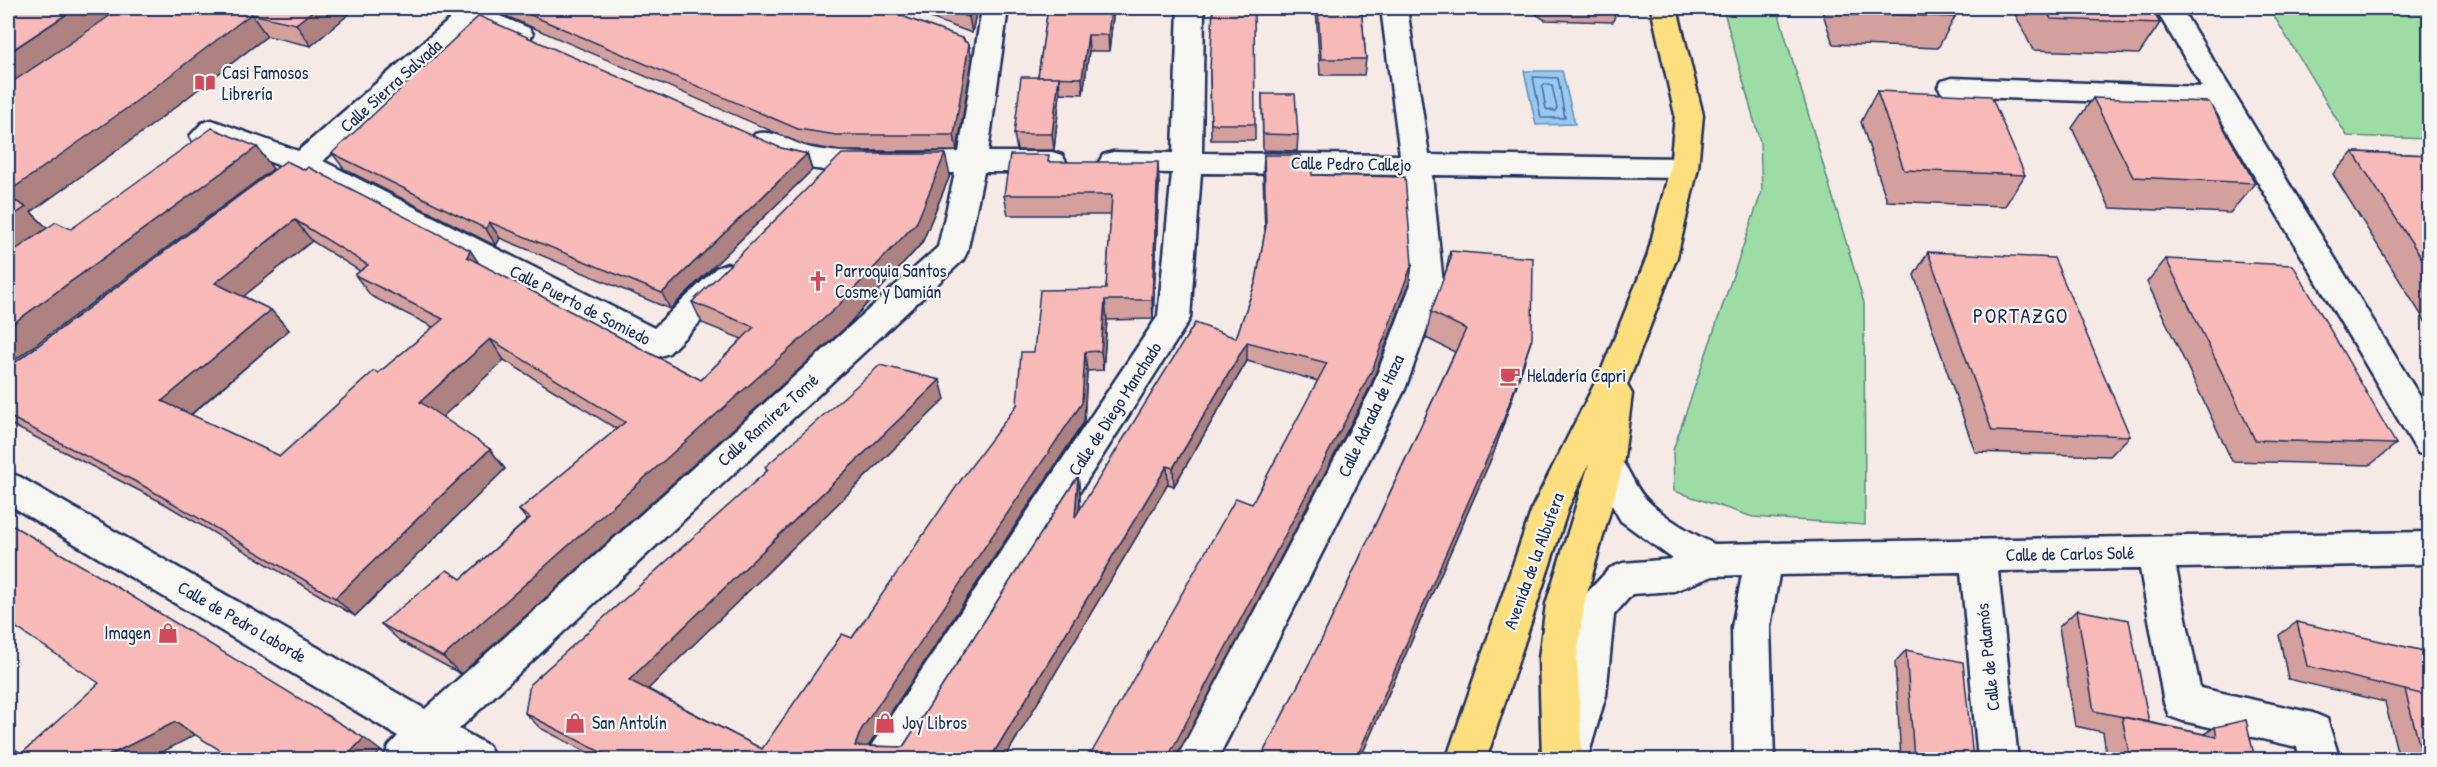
<svg xmlns="http://www.w3.org/2000/svg" width="2437" height="767" font-family="'Patrick Hand',sans-serif">
<rect width="100%" height="100%" fill="#f6eae6"/>
<filter id="ink" filterUnits="userSpaceOnUse"><feTurbulence type="fractalNoise" baseFrequency=".0167" numOctaves="2"/><feDisplacementMap in="SourceGraphic" scale="12" xChannelSelector="R" yChannelSelector="G"/><feConvolveMatrix kernelMatrix="1 2 1 2 8 2 1 2 1" color-interpolation-filters="sRGB"/></filter>
<g filter="url(#ink)">
<!-- green -->
<g fill="#9ddda5" stroke="#5c8682" stroke-width="1.5">
<path d="M1723,8H1777L1864,303L1865,525L1753,517L1674,491L1673,450L1762,191L1760,142Z"/>
<path d="M2269,8H2429V139L2347,136Z"/>
</g>
<!-- water -->
<path fill="#96c9f3" stroke="#658bb7" stroke-width="1.5" d="M1524,71H1562L1575,124L1536,125Z"/>
<g fill="none" stroke-linecap="round" stroke-linejoin="round">
<!-- shore -->
<g stroke="#4c6d9a" stroke-width="1.5">
<path d="M1533,77L1558,78L1565,118H1541Z"/>
<path d="M1545,84L1552,86L1557,108L1555,111L1546,109L1542,87Z"/>
</g>
<!-- minor casing -->
<g stroke="#1b2f5e" stroke-width="5">
<g id="minor">
<path d="M463,8H492L490,12L529,28L533,34L529,40L520,42L511,40L475,25L323,161L654,328L716,268L727,264L738,268L743,276L738,284L669,353L658,357L647,353L305,177C296,185 290,187 278,183L273,176L281,166L215,142L204,146L194,143L190,136L202,123L212,120L298,151Z"/>
<path d="M982,8H1008L988,152H1052L1062,155L1066,162L1062,169L1052,172H984L967,252L963,260L459,729L489,746L495,760H437L432,757L430,760H383L389,746L398,736L8,504V472L20,477L425,709L938,247L955,173C912,173 775,181 751,141L755,134C776,128 795,146 816,149C863,156 912,153 959,152Z"/>
<path d="M1178,8H1204L1202,153L1400,155L1381,8H1407L1429,155L1684,158L1694,161L1698,168L1694,175L1684,178L1432,175L1443,284L1405,389L1217,760H1176L1372,388L1411,284L1402,175L1201,173L1190,318L1185,327L908,760H865L871,746L1158,316L1172,173L1113,172L1103,169L1099,162L1103,155L1113,152L1173,153Z"/>
<path d="M2155,8H2181L2430,413V457L2418,453L2213,106L1952,96L1942,93L1938,87L1942,81L1952,78L2202,87Z"/>
<path d="M1606,451C1630,459 1630,484 1647,500C1665,518 1691,533 1714,544L2430,532V564L2176,568L2200,688L2313,713L2327,719L2340,760H2300L2297,747L2183,721L2169,716L2164,703L2140,569L1998,571L2018,760H1978L1961,572L1779,575L1770,627L1774,760H1734L1732,627L1742,575L1713,576L1674,591L1632,594L1614,615L1606,695L1587,760H1547L1568,695L1577,609L1583,597L1610,568L1623,563L1673,559L1621,521L1589,465L1594,455Z"/>
</g>
</g>
<!-- major casing -->
<g stroke="#1b2f5e" stroke-width="5">
<path id="major" d="M1651,8H1677L1703,115L1698,168L1677,257L1627,385L1632,394L1623,465L1584,604L1577,658L1582,760H1542L1539,658L1546,604L1589,464L1569,506L1486,760H1446L1533,506L1602,369L1647,257L1670,168L1675,115Z"/>
</g>
<!-- minor -->
<use href="#minor" fill="#f6f6f2" fill-rule="evenodd"/>
<!-- major -->
<use href="#major" fill="#fedf80" fill-rule="evenodd"/>
</g>
<!-- wall -->
<g fill="#d4a09e" stroke="#1b2f5e" stroke-width="1.5" fill-rule="evenodd">
<path d="M8,8H356L311,46L267,36L148,128L31,212L47,228L71,229L257,147L273,169L8,365Z"/>
<path d="M501,8H880L964,39L965,42L969,44L972,60L957,151H841L804,145L506,16Z"/>
<path d="M903,8H977L972,33Z"/>
<path d="M1048,8H1114L1109,51H1089L1083,94L1060,93L1054,150H1017L1014,134L1038,77Z"/>
<path d="M1316,8H1361L1366,59L1364,75H1320Z"/>
<path d="M1533,8H1617L1613,22L1545,20L1533,12Z"/>
<path d="M1821,8H1951L1955,17L1938,48L1833,44Z"/>
<path d="M2012,8H2151L2160,23L2139,54L2033,50Z"/>
<path d="M1210,70L1255,124V140H1211Z"/>
<path d="M1877,91L2025,175L2005,206L1887,201L1861,122Z"/>
<path d="M1262,94L1298,135L1297,151L1263,150Z"/>
<path d="M2093,98L2255,183L2230,213L2110,208L2072,128Z"/>
<path d="M781,148L807,154L812,170L670,309L500,238L496,246L344,169L332,153Z"/>
<path d="M2353,152L2430,155V329L2333,174Z"/>
<path d="M1264,155L1301,166L1312,175L1412,264L1409,284L1370,387L1175,759H1088L1252,504L1318,381L1247,361L1174,486L1168,484L1004,759H600L540,728L525,713L767,471L765,467L945,399L648,689L762,749L852,638L1017,405L1034,352L1106,289L1111,215H1008L1004,195L1050,162L1159,182L1153,319L1107,320L1103,370L1087,371L1084,422L869,746L903,747L1078,476L1080,494V510L1236,338L1256,281L1265,232L1263,175Z"/>
<path d="M286,161L470,250L478,263L701,380L742,339L702,323L692,302L950,175L922,243L845,328L461,674L400,641L381,624L461,579L527,520L519,510L617,429L504,360L442,417L490,449L505,469L355,616L165,504L8,423V368ZM312,241L360,271L355,275L371,296L433,327L280,456L191,415L289,330L271,310L243,296Z"/>
<path d="M1450,251L1524,363L1494,452L1360,759H1260L1323,637L1455,352L1426,338L1431,312L1446,271Z"/>
<path d="M1928,252L2130,436L2110,456L1975,452L1914,275Z"/>
<path d="M2166,259L2396,444L2370,465L2232,461L2147,282Z"/>
<path d="M2077,610L2149,722H2148L2204,734L2215,727L2255,759H2107L2103,732L2075,726L2059,627Z"/>
<path d="M2297,622L2430,672V759H2399L2385,702L2288,679L2279,635Z"/>
<path d="M1906,650L1973,759H1901L1895,662Z"/>
</g>
<!-- shaded-wall -->
<g fill="#ad8281" stroke="#1b2f5e" stroke-width="1.5">
<path d="M76,8H127L8,88V53Z"/>
<path d="M316,8H356L311,46L296,24Z"/>
<path d="M971,8H977L972,33L969,17Z"/>
<path d="M1111,8H1114L1109,51L1108,35Z"/>
<path d="M251,14L267,36L148,128L31,212L47,228L8,256V192Z"/>
<path d="M1088,35L1089,51L1083,94L1082,78Z"/>
<path d="M964,39L967,54L969,44L972,60L957,151L954,135Z"/>
<path d="M1059,77L1060,93L1054,150L1052,134Z"/>
<path d="M257,147L273,169L8,365V327Z"/>
<path d="M807,154L812,170L670,309L662,293Z"/>
<path d="M945,154L950,175L922,243L845,328L461,674L443,657Z"/>
<path d="M1158,162L1159,182L1153,319L1152,300Z"/>
<path d="M295,220L312,241L234,304L215,283Z"/>
<path d="M489,222L500,238L496,246L486,229Z"/>
<path d="M470,250L484,271L467,257Z"/>
<path d="M1412,264L1409,284L1370,387L1175,759H1167Z"/>
<path d="M1105,300L1107,320L1103,370L1101,351Z"/>
<path d="M271,310L289,330L183,421L162,401Z"/>
<path d="M1532,338L1524,363L1494,452L1360,759H1356Z"/>
<path d="M490,339L504,360L437,422L420,402Z"/>
<path d="M1247,342V361L1174,486L1173,468Z"/>
<path d="M1085,352L1087,371L1084,422L869,745L863,759L855,746L861,730Z"/>
<path d="M940,380L945,399L642,695L629,680Z"/>
<path d="M490,449L505,469L355,616L335,598Z"/>
<path d="M1167,466L1168,484L1004,759H990Z"/>
<path d="M1078,476L1080,494L1078,534L1075,517Z"/>
<path d="M175,722L195,735L149,759H102Z"/>
<path d="M364,738L381,751L373,759H344Z"/>
<path d="M8,744L30,759L19,756L8,748Z"/>
</g>
<!-- building -->
<g fill="#f7bab8" stroke="#1b2f5e" stroke-width="1.5" fill-rule="evenodd">
<path d="M8,8H76L8,53Z"/>
<path d="M121,8H316L296,24L251,14L130,106L8,192V85L85,33Z"/>
<path d="M514,8H880L964,39V41L969,44L954,135H836L798,129Z"/>
<path d="M944,8H971L969,17Z"/>
<path d="M1048,8H1111L1108,35H1088L1082,78L1038,77Z"/>
<path d="M1213,8H1254L1255,124H1211L1210,70Z"/>
<path d="M1318,8H1361L1366,59H1321Z"/>
<path d="M1845,8H1951L1955,17L1847,13Z"/>
<path d="M2045,8H2151L2160,23L2051,19Z"/>
<path d="M479,16L781,148L807,154L662,293L489,222L486,229L332,153Z"/>
<path d="M1021,77H1059L1052,134H1014Z"/>
<path d="M1877,91L1991,96L2025,175L1904,170Z"/>
<path d="M1262,94H1295L1298,135L1263,134Z"/>
<path d="M2093,98L2209,102L2255,183L2133,177Z"/>
<path d="M212,128L257,147L8,327V255L56,222L71,229Z"/>
<path d="M2353,152L2430,155V271Z"/>
<path d="M842,154H945L917,222L837,307L443,657L381,624L447,570L461,579L530,518L519,510L625,422L490,339L420,402L490,449L335,598L142,485L8,416V368L286,161L305,170L308,167L470,250L467,257L701,380L754,327L692,302ZM295,220L368,265L355,275L443,319L378,373L374,371L280,456L162,401L271,310L215,283Z"/>
<path d="M1010,155H1049L1048,162H1158L1152,300H1105L1101,351L1085,352L1082,403L861,730L855,746L903,747L1078,476L1075,517L1195,323L1236,338L1256,281L1266,226L1264,155H1300L1301,166H1312V175L1405,177L1412,264L1373,368L1167,759H1088L1236,498L1252,504L1327,363L1247,342L1173,468L1167,466L990,759H614L525,713L530,684L768,470L765,467L880,365L940,380L629,680L762,749L842,634L852,638L963,477L1017,405L1021,352H1034L1040,290L1106,289L1112,195H1004Z"/>
<path d="M8,197L26,207L8,219Z"/>
<path d="M1450,251L1533,258L1532,338L1501,427L1356,759H1260L1323,637L1466,329L1431,312L1451,258Z"/>
<path d="M1928,252L2054,258L2130,436L1992,431Z"/>
<path d="M2166,259L2293,265L2396,444L2255,440Z"/>
<path d="M8,523L84,567L364,738L344,759H234L175,722L102,759H8V748L19,756L99,683L8,622Z"/>
<path d="M2077,610L2129,620L2149,722L2094,711Z"/>
<path d="M2297,622L2424,651L2430,672V759H2423L2405,690L2425,695L2307,666Z"/>
<path d="M1906,650L1963,662L1973,759H1914Z"/>
<path d="M2122,717L2217,737L2215,727L2246,720L2255,759H2130Z"/>
</g>
</g>
<!-- icons -->
<defs>
<g id="library-bare" transform="scale(1.62)"><path d="M-6-4Q-3-5.5-.7-3.5V5Q-3 3-6 4ZM6-4Q3-5.5 .7-3.5V5Q3 3 6 4Z" fill="#d1495b" stroke="#f6f6f2" stroke-width="2.5" paint-order="stroke"/></g>
<g id="church-bare" transform="scale(1.62)"><path d="M-1.2-6h2.4v3.5h3.3v2.4h-3.3V6h-2.4V-.1h-3.3v-2.4h3.3Z" fill="#d1495b" stroke="#f6f6f2" stroke-width="2.5" paint-order="stroke"/></g>
<g id="cafe-bare" transform="scale(1.62)"><path d="M-5.5-4.5H6V0H3Q3 3.5 0 3.5H-2.5Q-5.5 3.5-5.5 0ZM3-3.2v2h1.7v-2ZM-6 4.5H4V6H-6Z" fill="#d1495b" stroke="#f6f6f2" stroke-width="2.5" paint-order="stroke"/></g>
<g id="shop-bare" transform="scale(1.62)"><path d="M-5-2.5h2.3a2.7 3.5 0 0 1 5.4 0H5L5.5 6h-11ZM-1.5-2.5h3a1.5 2.3 0 0 0-3 0Z" fill="#d1495b" stroke="#f6f6f2" stroke-width="2.5" paint-order="stroke"/></g>
</defs>
<g fill-rule="evenodd">
<use href="#library-bare" x="205" y="83"/>
<use href="#church-bare" x="818" y="281"/>
<use href="#cafe-bare" x="1510" y="376"/>
<use href="#shop-bare" x="168" y="633"/>
<use href="#shop-bare" x="575" y="723"/>
<use href="#shop-bare" x="885" y="723"/>
</g>
<g text-anchor="middle" stroke-width="4.5" stroke-linejoin="round" paint-order="stroke">
<!-- poi labels -->
<g font-size="18" fill="#1b2f5e" stroke="#f6f6f2" text-anchor="start">
<text x="222" y="79">Casi Famosos<tspan x="222" dy="21">Librería</tspan></text>
<text x="835" y="277">Parroquia Santos<tspan x="835" dy="21">Cosme y Damián</tspan></text>
<text x="1527" y="382">Heladería Capri</text>
<text x="151" y="639" text-anchor="end">Imagen</text>
<text x="592" y="729">San Antolín</text>
<text x="902" y="729">Joy Libros</text>
</g>
<!-- street labels -->
<g font-size="18" fill="#1b2f5e" stroke="#f6f6f2">
<text transform="translate(391 86) rotate(-42)" y="6">Calle Sierra Salvada</text>
<text transform="translate(1351 164) rotate(1)" y="6">Calle Pedro Callejo</text>
<text transform="translate(580 305) rotate(27)" y="6">Calle Puerto de Somiedo</text>
<text transform="translate(1115 409) rotate(-57)" y="6">Calle de Diego Manchado</text>
<text transform="translate(1371 416) rotate(-65)" y="6">Calle Adrada de Haza</text>
<text transform="translate(768 420) rotate(-42)" y="6">Calle Ramírez Tomé</text>
<text transform="translate(2070 554) rotate(-1)" y="6">Calle de Carlos Solé</text>
<text transform="translate(1534 561) rotate(-70)" y="6">Avenida de la Albufera</text>
<text transform="translate(242 622) rotate(30)" y="6">Calle de Pedro Laborde</text>
<text transform="translate(1988 657) rotate(-96)" y="6">Calle de Palamós</text>
</g>
<!-- quarter labels -->
<g font-size="21" letter-spacing="1.5" fill="#1b2f5e" stroke="#f6f6f2">
<text x="2021" y="323">PORTAZGO</text>
</g>
</g>
<!-- margin -->
<rect width="2437" height="767" fill="none" stroke="#f6f6f2" stroke-width="30"/>
<rect x="15" y="15" width="2407" height="737" fill="none" stroke="#1b2f5e" stroke-width="2" filter="url(#ink)"/>
</svg>
